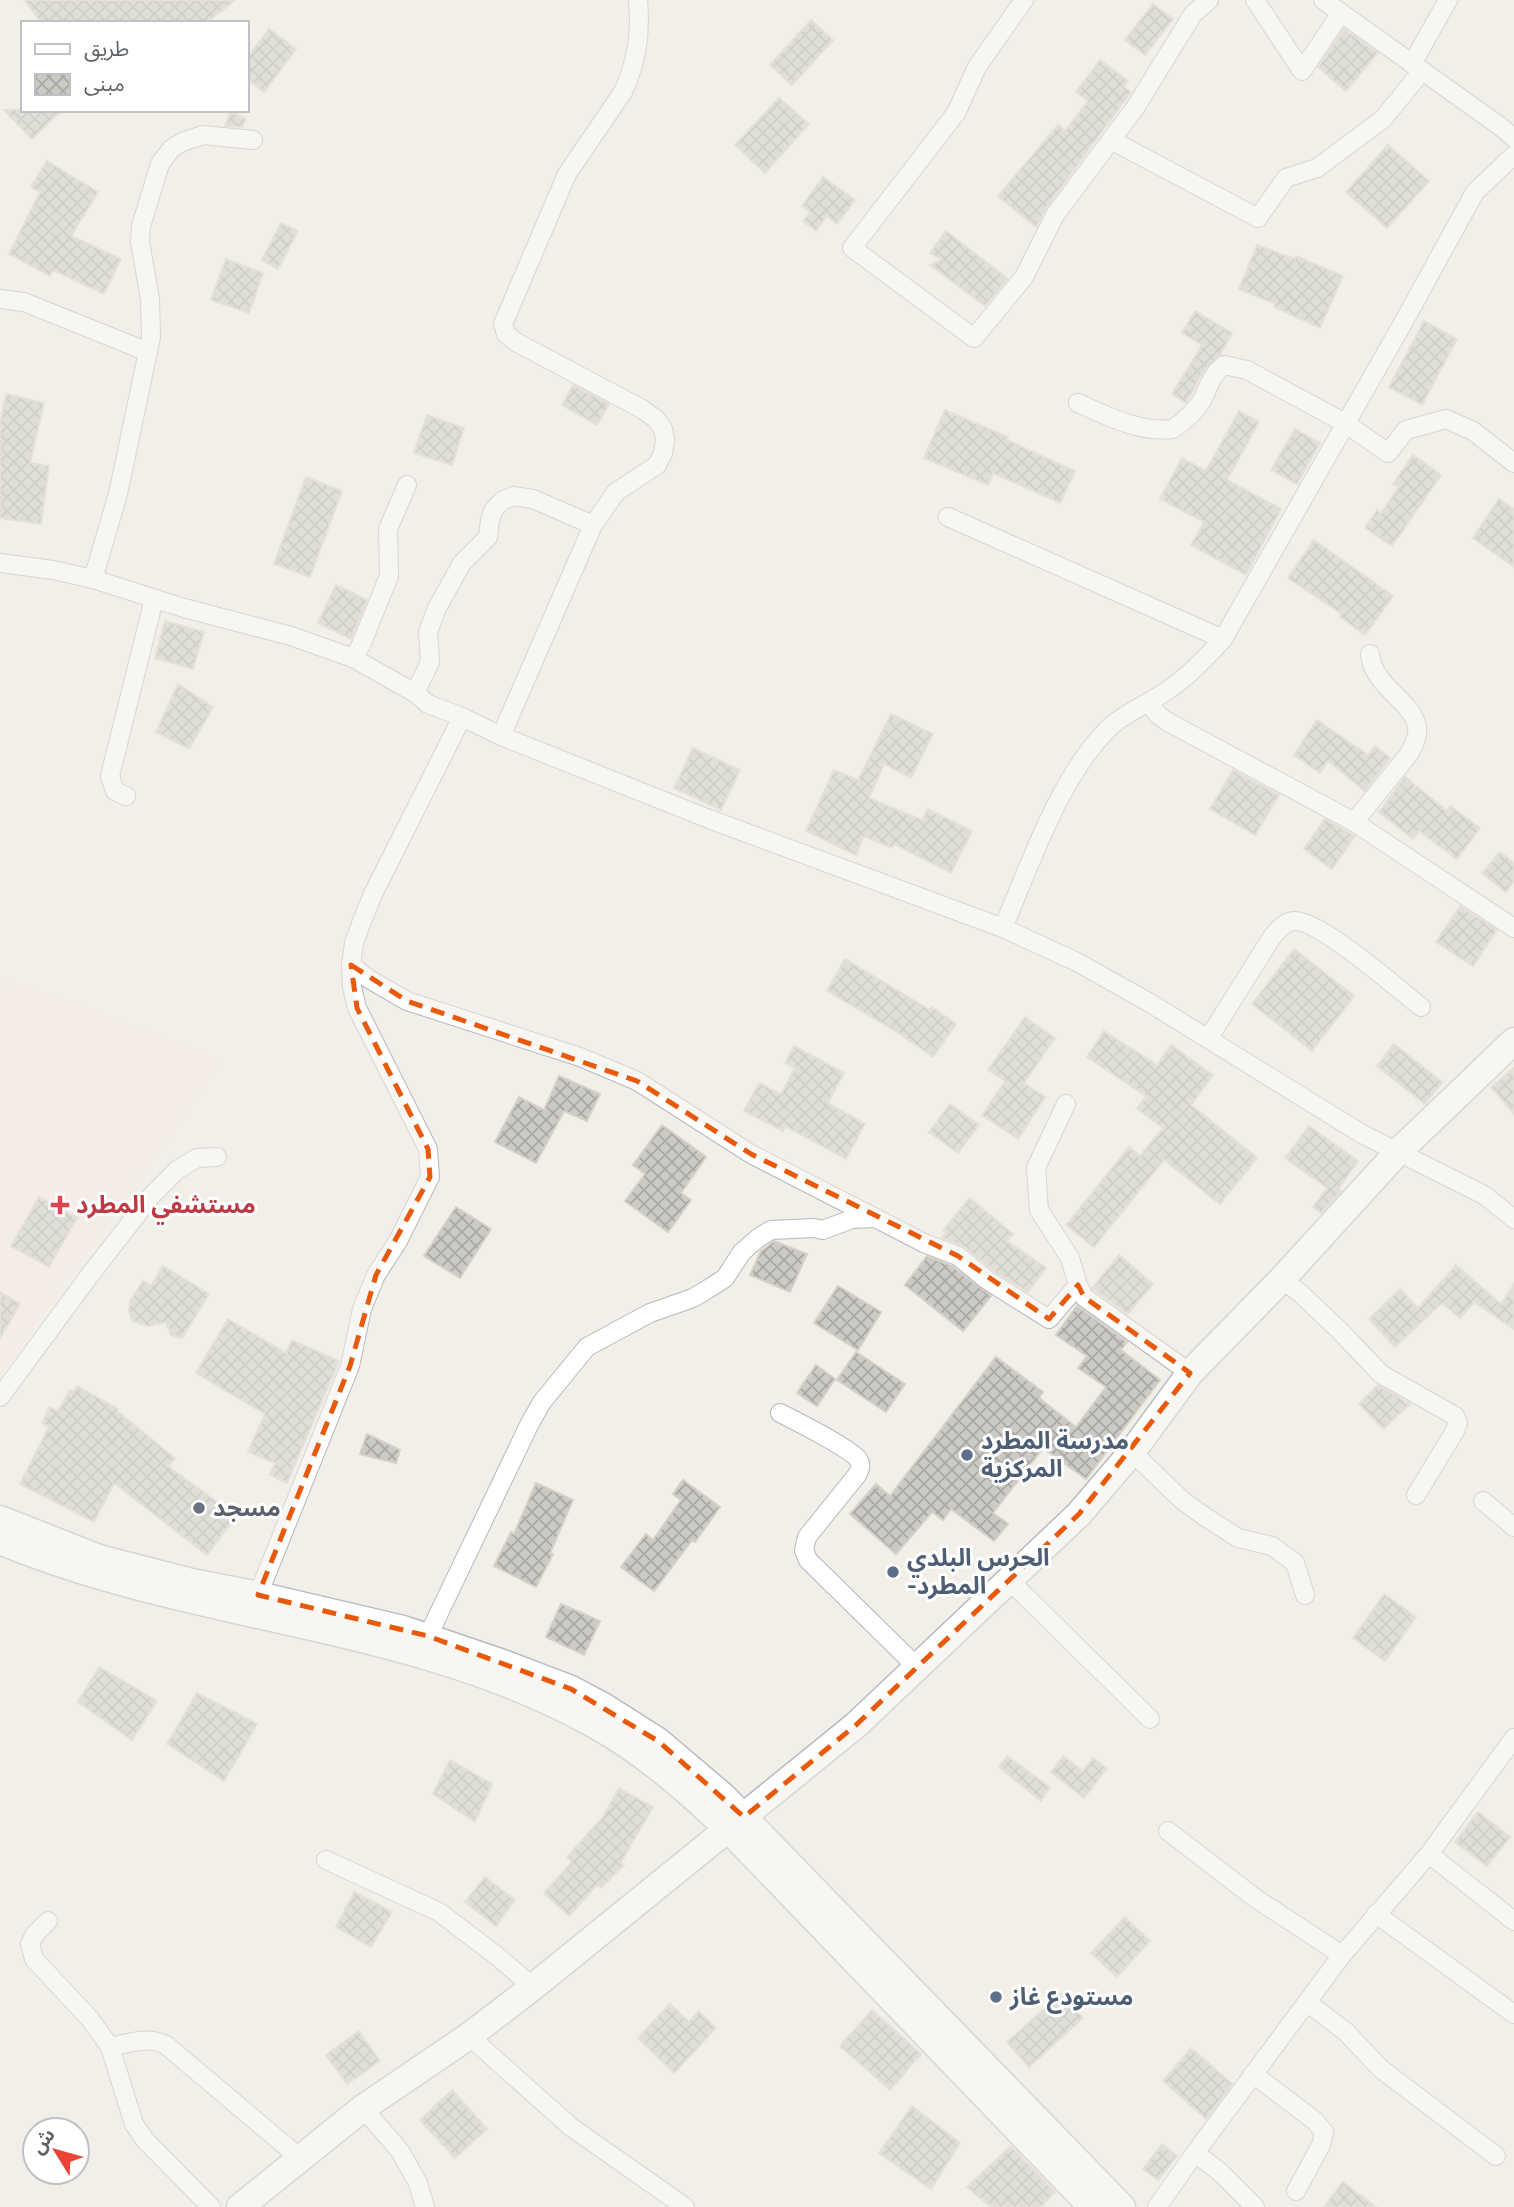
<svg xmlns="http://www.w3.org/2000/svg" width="1514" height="2207" font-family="Figtree,'Noto Sans Arabic',sans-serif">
<defs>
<pattern id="building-cross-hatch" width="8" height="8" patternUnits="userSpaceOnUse" patternTransform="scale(1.75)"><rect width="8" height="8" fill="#cccac5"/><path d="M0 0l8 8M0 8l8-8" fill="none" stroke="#a9a8a4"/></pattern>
</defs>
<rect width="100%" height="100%" fill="#f1efe8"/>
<!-- medical -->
<path fill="#fce8e6" d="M0,977L221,1061L0,1376Z"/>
<!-- building -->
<g fill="url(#building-cross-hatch)" stroke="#d6d1c6" stroke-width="2">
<path d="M24,0H235L206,23H42Z"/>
<path d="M1153,4L1173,19L1145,55L1125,40Z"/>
<path d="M811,20L833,40L792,85L770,65Z"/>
<path d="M269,29L296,49L264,92L247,79V58Z"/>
<path d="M1344,29L1378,53L1346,91L1318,67Z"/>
<path d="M1100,60L1128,81L1124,87L1131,92L1046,208L1036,227L998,196L1058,125L1065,131L1088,101L1076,92Z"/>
<path d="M779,98L809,124L765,173L735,145Z"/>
<path d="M4,110H62L32,139Z"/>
<path d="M231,112L246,119L242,127L225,126Z"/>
<path d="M1388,145L1429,181L1387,228L1346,192Z"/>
<path d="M47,161L98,192L71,236L121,259L104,294L53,270L50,276L9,254L40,192L31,187Z"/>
<path d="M823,177L855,200L837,224L827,216L816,231L803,221L810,212L802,206Z"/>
<path d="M281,223L298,231L278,269L262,260Z"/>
<path d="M946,231L1008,279L985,306L930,265L942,260L930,253Z"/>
<path d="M1257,245L1295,259L1296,256L1343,276L1320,328L1274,307L1275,304L1239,289Z"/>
<path d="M226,259L263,273L249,313L211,300Z"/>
<path d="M1195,311L1232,333L1220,355L1203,372L1186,403L1172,394L1202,345L1182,333Z"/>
<path d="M1424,321L1457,339L1422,405L1389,387Z"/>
<path d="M573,385L609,404L597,425L562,405Z"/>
<path d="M6,394L44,403L30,463L49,466L41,524L0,518V423Z"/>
<path d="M945,410L1008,437L1007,440L1075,471L1060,503L993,473L988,485L924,458Z"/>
<path d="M1239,411L1259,422L1227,480L1281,509L1246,575L1191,545L1204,522L1160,499L1182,458L1206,471Z"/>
<path d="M427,415L464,428L452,465L414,453Z"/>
<path d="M1295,429L1320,443L1297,484L1271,470Z"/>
<path d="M1413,455L1441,475L1392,546L1365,528L1377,510L1381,513L1399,487L1393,484Z"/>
<path d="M306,477L342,491L310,577L274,564Z"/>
<path d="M1499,499L1514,509V567L1473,538Z"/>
<path d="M1314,540L1393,596L1365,635L1340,617L1342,614L1288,578Z"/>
<path d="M336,585L367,600L351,639L318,623Z"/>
<path d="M165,621L204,632L193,669L155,658Z"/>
<path d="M178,684L213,707L189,749L156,732Z"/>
<path d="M891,714L933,734L911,778L884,764L869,798L922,820L928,809L972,831L951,873L894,844L892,848L864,836L856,855L806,831L834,770L858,780Z"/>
<path d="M1317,720L1368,755L1375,746L1390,758L1365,791L1328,761L1320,773L1294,755Z"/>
<path d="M693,748L740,770L721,810L674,788Z"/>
<path d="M1233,770L1279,795L1255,835L1210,809Z"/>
<path d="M1405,777L1447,811L1450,806L1480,828L1457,859L1419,831L1413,839L1379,812Z"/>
<path d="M1325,819L1355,836L1332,869L1304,849Z"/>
<path d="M1500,852L1514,863V881L1506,892L1482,873Z"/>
<path d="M1460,906L1497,930L1473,966L1436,942Z"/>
<path d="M1294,949L1354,996L1312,1051L1252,1004Z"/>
<path d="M845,959L930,1010L932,1007L956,1024L933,1057L892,1029L827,991Z"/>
<path d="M1025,1017L1055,1038L1024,1083L1045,1097L1018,1139L982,1115L1005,1081L988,1070Z"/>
<path d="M1104,1031L1157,1065L1171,1045L1213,1075L1191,1105L1257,1158L1220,1204L1164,1160L1094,1247L1066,1225L1129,1147L1140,1156L1163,1128L1137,1109L1146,1096L1087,1057Z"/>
<path d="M1394,1044L1442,1082L1425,1104L1377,1066Z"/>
<path d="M794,1046L844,1073L828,1103L865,1124L846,1159L785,1126L783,1131L744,1111L759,1083L781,1094L795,1068L785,1063Z"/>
<path d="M1514,1068V1114L1491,1087Z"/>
<path d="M559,1076L600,1094L587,1121L564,1111L536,1163L495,1142L519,1097L544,1110Z"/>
<path d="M950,1104L979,1125L958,1153L929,1132Z"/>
<path d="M662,1125L706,1157L681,1193L691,1200L668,1232L625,1201L645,1174L633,1165Z"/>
<path d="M1309,1126L1358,1161L1339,1188L1341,1191L1321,1213L1313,1207L1327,1188L1285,1158Z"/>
<path d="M39,1197L77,1218L49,1267L11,1246Z"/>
<path d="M970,1198L1013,1234L1007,1241L1046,1268L1028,1292L994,1271L965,1247L942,1238L946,1233L943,1230Z"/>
<path d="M456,1207L491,1229L460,1278L424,1256Z"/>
<path d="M774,1241L807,1254L790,1292L750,1275L761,1251Z"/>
<path d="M1119,1255L1153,1284L1128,1314L1092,1288Z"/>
<path d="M927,1256L952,1266L991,1296L963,1331L905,1285Z"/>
<path d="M1456,1265L1501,1304L1514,1284V1329L1474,1302L1460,1318L1442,1303L1395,1347L1369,1319L1400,1289L1418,1308Z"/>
<path d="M163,1266L209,1294L182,1338L171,1335L166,1322L149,1326L140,1324L132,1320L129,1311L130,1301L143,1281L151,1286Z"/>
<path d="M838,1286L881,1312L858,1350L814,1323Z"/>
<path d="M0,1292L20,1304L0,1338Z"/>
<path d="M1077,1306L1127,1342L1121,1350L1160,1380L1086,1479L1043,1448L993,1513L1008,1524L994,1541L951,1509L943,1520L932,1512L896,1554L850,1514L876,1484L890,1496L996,1357L1043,1392L1039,1398L1076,1427L1106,1387L1078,1368L1087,1356L1056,1335Z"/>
<path d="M228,1319L286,1353L292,1340L339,1361L287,1483L270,1475L275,1463L248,1452L265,1414L196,1373Z"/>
<path d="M856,1352L905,1384L886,1412L837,1380Z"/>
<path d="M816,1365L835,1379L817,1406L797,1393Z"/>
<path d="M1378,1385L1410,1404L1383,1429L1359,1404Z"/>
<path d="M77,1386L118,1409L117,1411L175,1458L168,1466L236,1516L207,1555L114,1483L94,1522L20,1484L49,1427L42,1423L50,1407L58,1411L70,1390L74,1392Z"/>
<path d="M367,1434L400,1450L396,1463L360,1454Z"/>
<path d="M683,1480L720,1507L695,1542L692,1540L654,1591L621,1567L646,1534L653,1540L681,1500L673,1494Z"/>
<path d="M536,1483L573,1500L550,1553L553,1554L536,1587L494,1566L511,1532L514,1534Z"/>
<path d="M1384,1594L1416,1617L1385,1661L1353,1638Z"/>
<path d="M561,1604L600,1621L584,1655L546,1637Z"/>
<path d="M99,1667L157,1701L132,1740L78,1702Z"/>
<path d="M197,1693L257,1724L224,1781L167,1744Z"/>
<path d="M1007,1756L1050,1787L1041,1801L999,1767Z"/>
<path d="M1063,1756L1083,1771L1093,1758L1107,1768L1084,1798L1051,1772Z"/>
<path d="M450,1760L492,1784L475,1822L433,1794Z"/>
<path d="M619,1788L653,1807L621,1862L624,1865L601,1888L597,1885L569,1916L544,1893L572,1862L567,1857L603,1817Z"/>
<path d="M1478,1812L1510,1837L1487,1866L1455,1842Z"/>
<path d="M485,1877L515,1900L496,1926L465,1902Z"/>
<path d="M354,1892L392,1912L371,1947L336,1927Z"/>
<path d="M1125,1917L1150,1941L1117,1977L1091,1953Z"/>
<path d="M1062,1993L1083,2018L1029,2067L1007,2042Z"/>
<path d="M670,2004L689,2022L699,2011L716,2028L674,2073L638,2038Z"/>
<path d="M872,2010L921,2054L890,2090L840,2046Z"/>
<path d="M359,2031L380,2061L347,2084L326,2055Z"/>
<path d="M1191,2048L1232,2084L1206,2119L1163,2081Z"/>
<path d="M452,2090L487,2129L455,2158L420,2120Z"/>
<path d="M912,2106L960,2143L931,2189L879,2153Z"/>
<path d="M1162,2144L1177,2156L1158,2180L1143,2169Z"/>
<path d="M1011,2146L1055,2192L1041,2207H991L967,2187Z"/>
<path d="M1343,2182L1376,2207H1324Z"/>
</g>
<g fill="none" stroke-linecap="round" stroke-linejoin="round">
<!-- street casing -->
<g stroke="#b5b8bc" stroke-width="20">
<g id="street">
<path d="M1024,0L977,67L956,113L852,248L974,338L1024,277L1055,215L1135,108L1193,14L1209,0"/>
<path d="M1255,0L1302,71L1341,13"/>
<path d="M1323,0L1501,127L1514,138"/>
<path d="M1412,64L1448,0"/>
<path d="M1111,140L1258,218L1286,178L1317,168L1383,119L1422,71"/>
<path d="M0,299L24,302L148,352"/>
<path d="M1078,403C1107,416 1140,433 1173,429C1184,421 1193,414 1201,402C1209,388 1210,376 1224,365L1247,370L1345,423L1388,453L1406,430L1446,419L1473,431L1514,463"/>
<path d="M948,517L1223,639"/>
<path d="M0,563L53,570L93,579L184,608L291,636L353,658L415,693L428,704L462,717L501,736L709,819L1003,928L1077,962L1150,1003L1362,1134L1484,1195L1514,1219"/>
<path d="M93,579L118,494L151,337L150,299L140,242L141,226L160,164L171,149L182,142L203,135L253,140"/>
<path d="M353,658L361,645L389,576L388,529L407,485"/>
<path d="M415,693L430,662L428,632L437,608L462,563L488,537L490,520L494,509L502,501L513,496L533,499L593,525"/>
<path d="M1149,703L1158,715L1168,722L1354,822L1514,928"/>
<path d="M501,736L593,525L616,492L657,465L663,453L665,440L663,429L656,419L642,409L516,342L506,334L503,324L567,174L623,92C637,61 641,33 638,0"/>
<path d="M126,796L115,791L110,776L154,599"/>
<path d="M1354,822L1409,754C1413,746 1419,736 1417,727C1413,701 1373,687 1370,654"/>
<path d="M1003,928C1030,865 1060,775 1110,727C1126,712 1150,703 1168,690C1189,676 1206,658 1223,639L1403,323L1475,192L1514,155"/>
<path d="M351,965L369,979L407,1001L580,1057L637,1081L751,1154L924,1243L958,1256L987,1280L1049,1319L1078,1285"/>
<path d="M1208,1039L1272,937C1279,929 1284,922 1294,921C1319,919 1398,989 1421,1007"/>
<path d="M1066,1104L1036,1168L1039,1210L1070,1258L1078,1285L1084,1297L1190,1373"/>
<path d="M1282,1279L1300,1293L1340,1331L1381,1374L1455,1416L1458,1423L1455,1431L1416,1495"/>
<path d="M0,1397L90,1275L152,1195L177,1170L197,1158L217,1157"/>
<path d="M780,1413C796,1421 849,1448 858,1459C862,1465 860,1469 857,1475L807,1537L804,1550L808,1560L916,1666"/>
<path d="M1132,1452L1183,1501L1204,1516L1238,1538L1272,1546L1295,1563L1305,1595"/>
<path d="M1483,1501L1514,1527"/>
<path d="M1008,1579L1150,1719"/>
<path d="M258,1595L350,1366L362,1309L376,1275L398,1241L430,1177L428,1149L357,1008L352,987L351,965L354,943L362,921L373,894L462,717"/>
<path d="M428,1636L530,1423L542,1402L587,1347L650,1313L693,1298L708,1289L725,1278L742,1252L758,1238L771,1230L814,1228L823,1230L852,1219L875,1218"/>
<path d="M1168,1831L1255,1898L1342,1955"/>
<path d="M1429,1854L1514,1921"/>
<path d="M326,1860L439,1912L497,1956L533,1987"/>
<path d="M1376,1914L1514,2014"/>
<path d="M48,1921L35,1934L30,1944L34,1959L90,2019L110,2047L134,2124L145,2140L211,2207"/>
<path d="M1308,2003L1346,2032L1381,2069L1496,2156"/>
<path d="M469,2036L571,2127L685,2207"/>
<path d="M110,2047C129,2043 148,2036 166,2045L300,2158"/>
<path d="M1253,2074L1315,2121L1324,2132L1321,2145L1296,2191"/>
<path d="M363,2108L400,2151L418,2183L425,2207"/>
<path d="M1195,2153L1220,2172L1255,2207"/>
<path d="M1157,2207L1195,2153L1342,1955L1429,1854L1514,1738"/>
</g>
</g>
<!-- secondary casing -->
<g stroke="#b6babf" stroke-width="29">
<g id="secondary">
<path d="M0,1519L99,1558L192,1582L258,1595L403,1629L503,1663L571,1689L603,1706L658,1741L724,1797L1122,2207"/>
<path d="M0,1541C191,1621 414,1623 595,1725C645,1753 687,1790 728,1829L1092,2207"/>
<path d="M240,2207L363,2108L469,2036L533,1987L856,1725L1079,1514L1132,1452L1190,1373L1282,1279L1398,1152L1514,1041"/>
</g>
</g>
<!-- street -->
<use href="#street" stroke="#fff" stroke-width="18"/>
<!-- secondary -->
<use href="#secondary" stroke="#fff" stroke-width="26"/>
</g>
<!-- marked area -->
<path d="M0 0H1514V2207H0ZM351,965L407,1001L637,1081L751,1154L958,1256L1049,1319L1078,1285L1084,1297L1190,1373L1079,1514L856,1725L744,1817L658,1741L571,1689L428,1636L258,1595L350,1366L376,1275L430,1177L428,1149L357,1008Z" fill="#f1efe8" fill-opacity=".55" fill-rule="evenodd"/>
<path fill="none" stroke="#e8590c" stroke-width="5" stroke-dasharray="14 9" stroke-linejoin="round" d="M351,965L407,1001L637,1081L751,1154L958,1256L1049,1319L1078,1285L1084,1297L1190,1373L1079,1514L856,1725L744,1817L658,1741L571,1689L428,1636L258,1595L350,1366L376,1275L430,1177L428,1149L357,1008Z"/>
<!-- markers -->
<path fill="#e0444e" stroke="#fff" stroke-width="2.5" d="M56.5 1194.5h7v7h7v7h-7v7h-7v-7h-7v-7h7z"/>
<g fill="#5c6f8a" stroke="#fff" stroke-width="2.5">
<circle cx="967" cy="1455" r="7"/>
<circle cx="893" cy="1572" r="7"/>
<circle cx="996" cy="1997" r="7"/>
</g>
<circle fill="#6b7280" stroke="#fff" stroke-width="2.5" cx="199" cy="1508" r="7"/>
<g text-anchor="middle" stroke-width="6" stroke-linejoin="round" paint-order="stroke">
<!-- health labels -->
<g font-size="24" font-weight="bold" fill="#be3a42" stroke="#fff" text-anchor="start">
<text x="76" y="1213">مستشفي المطرد</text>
</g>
<!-- service labels -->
<g font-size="24" font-weight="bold" fill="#4e5e75" stroke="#fff" text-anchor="start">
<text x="981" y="1449">مدرسة المطرد<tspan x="981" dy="28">المركزية</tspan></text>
<text x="907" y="1566">الحرس البلدي<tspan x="907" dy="28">-المطرد</tspan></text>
<text x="1010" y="2005">مستودع غاز</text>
</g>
<!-- worship labels -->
<g font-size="24" font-weight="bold" fill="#5b616d" stroke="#fff" text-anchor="start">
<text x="213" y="1516">مسجد</text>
</g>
</g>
<!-- legend -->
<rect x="21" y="21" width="228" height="91" fill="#ffffff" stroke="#bfc1c3" stroke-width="2"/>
<rect x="35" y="44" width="35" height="10" fill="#ffffff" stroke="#bfc1c3" stroke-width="2"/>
<text x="84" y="56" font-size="21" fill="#5f6368">طريق</text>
<rect x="35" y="74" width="35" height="21" fill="url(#building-cross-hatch)" stroke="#bfc1c3" stroke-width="2"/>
<text x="84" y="91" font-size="21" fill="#5f6368">مبنى</text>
<!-- north arrow -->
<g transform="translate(56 2151) rotate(307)"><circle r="33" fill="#ffffff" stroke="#bfc1c3" stroke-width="2"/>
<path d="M0-5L12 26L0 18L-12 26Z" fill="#ea4335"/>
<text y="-10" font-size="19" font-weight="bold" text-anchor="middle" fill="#5f6368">ش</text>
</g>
</svg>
